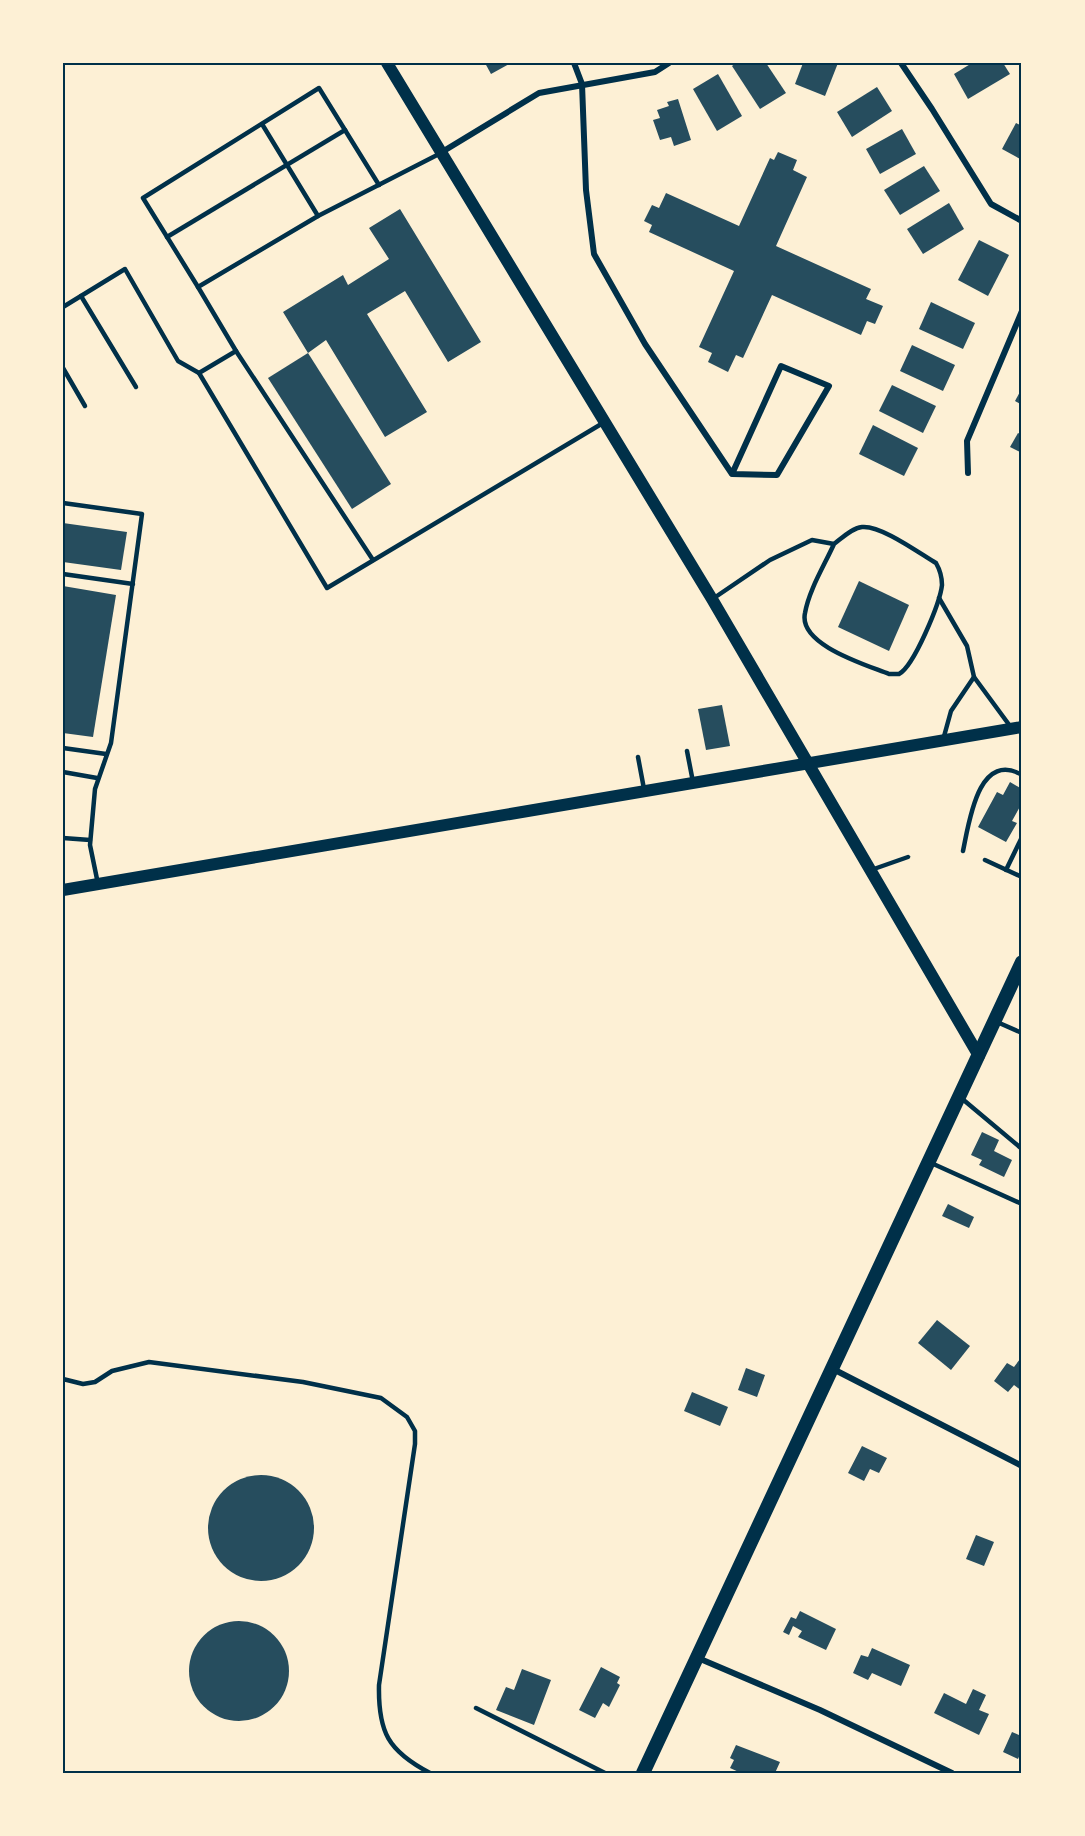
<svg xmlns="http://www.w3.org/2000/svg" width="1085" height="1836" font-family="'Open Sans',sans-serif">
<rect width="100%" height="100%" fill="#fdf0d5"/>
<!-- building -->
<g fill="#264d5e">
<path d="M485,63H511L491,74Z"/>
<path d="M736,63H766L786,93L760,109L732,66Z"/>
<path d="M803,63H838L825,96L795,84Z"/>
<path d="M972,63H1003L1010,74L968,99L954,74Z"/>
<path d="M718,74L742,116L717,131L693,89Z"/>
<path d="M877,87L892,111L852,137L837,112Z"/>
<path d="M678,99L691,140L674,146L671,137L660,140L653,120L660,118L657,110L669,106L667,102Z"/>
<path d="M1016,123L1022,126V160L1002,149Z"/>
<path d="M902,129L916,154L880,174L866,149Z"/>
<path d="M778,152L797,160L793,170L807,177L776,246L871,289L866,299L883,306L875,324L867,321L861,335L772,295L743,358L736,355L728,372L708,362L712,353L699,347L734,271L649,232L652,225L644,221L652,205L659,208L666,193L739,226L770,158L774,160Z"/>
<path d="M924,166L940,191L900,215L884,190Z"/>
<path d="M949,203L964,229L923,254L907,229Z"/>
<path d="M400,209L481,342L448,362L405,291L367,314L427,412L385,437L326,340L308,353L283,312L343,275L348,285L389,259L369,228Z"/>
<path d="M979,240L1009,255L988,296L958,280Z"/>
<path d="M931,302L975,323L963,349L919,329Z"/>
<path d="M912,345L955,365L943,391L900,371Z"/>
<path d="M308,353L391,484L352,509L268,378Z"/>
<path d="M892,385L936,406L923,433L879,411Z"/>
<path d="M1022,388V405L1015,401Z"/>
<path d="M873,425L918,448L904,476L859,454Z"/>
<path d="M1018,433L1022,435V453L1010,447Z"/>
<path d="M63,523L127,532L121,570L63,562Z"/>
<path d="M859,581L909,605L889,651L838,627Z"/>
<path d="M63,586L116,595L93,737L63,733Z"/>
<path d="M722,705L730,746L706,750L698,709Z"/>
<path d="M1010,782L1022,789V803L1012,821L1017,823L1006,842L978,827L997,792L1003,795Z"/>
<path d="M982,1132L999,1140L994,1151L1012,1160L1004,1177L979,1165L982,1160L971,1155Z"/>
<path d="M948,1204L974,1217L969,1228L942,1216Z"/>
<path d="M937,1320L970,1346L951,1370L918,1343Z"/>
<path d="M1020,1359L1022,1361V1391L1014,1385L1008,1392L994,1381L1007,1363L1014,1367Z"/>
<path d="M746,1368L765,1375L757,1397L738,1390Z"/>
<path d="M692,1392L728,1407L720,1426L684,1411Z"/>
<path d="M862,1446L887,1458L879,1473L870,1469L864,1481L848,1473Z"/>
<circle cx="261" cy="1528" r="53"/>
<path d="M976,1535L994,1542L984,1566L966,1559Z"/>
<path d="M800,1611L836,1629L826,1650L798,1637L802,1631L793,1626L789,1635L783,1632L791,1617L796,1619Z"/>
<circle cx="239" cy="1671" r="50"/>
<path d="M872,1648L910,1665L901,1686L872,1673L868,1680L853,1673L861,1655L868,1657Z"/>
<path d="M601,1667L620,1677L617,1683L620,1685L609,1707L603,1703L595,1718L579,1710Z"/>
<path d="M522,1669L551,1680L534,1725L496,1710L506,1687L514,1690Z"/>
<path d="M973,1689L986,1695L979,1710L989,1714L979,1735L934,1713L944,1693L966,1704Z"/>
<path d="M1022,1728V1750L1018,1759L1003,1752L1012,1732L1019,1735Z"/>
<path d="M736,1745L780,1762L775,1773H741L730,1768L734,1760L730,1758Z"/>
</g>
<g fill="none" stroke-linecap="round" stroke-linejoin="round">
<!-- service -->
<g stroke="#003049" stroke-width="4.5">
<path d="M262,124L318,216"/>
<path d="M441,153L318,216L198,287L236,351L199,373L327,588L603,423"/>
<path d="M167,237L345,130"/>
<path d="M198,287L143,198L319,88L379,185"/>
<path d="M81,296L136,387"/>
<path d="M63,307L125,269L178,361L199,373"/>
<path d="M236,351L373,560"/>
<path d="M63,368L85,406"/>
<path d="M63,503L142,514L111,743L95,789L90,845L98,884"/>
<path d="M63,574L133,584"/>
<path d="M714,598L770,560L812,540L834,544C824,566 809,590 805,613C798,645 867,665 889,674H899C914,666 940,603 942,585C942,577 940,570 936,563C919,553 881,525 862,527C852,528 842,538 834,544"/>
<path d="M939,598L967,646L974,677"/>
<path d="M943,740L951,711L974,677L1010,726"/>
<path d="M63,748L106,754"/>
<path d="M687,751L693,782"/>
<path d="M638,757L644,789"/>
<path d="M63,772L97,778"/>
<path d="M63,838L90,840"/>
<path d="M963,851C969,823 978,750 1022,775"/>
<path d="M985,860L1022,877"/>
<path d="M871,870L908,857"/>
<path d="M1006,870L1022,837"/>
<path d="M997,1022L1022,1033"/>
<path d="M960,1097L1022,1149"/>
<path d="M929,1162L1022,1204"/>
<path d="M63,1379L83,1384L95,1382L112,1371L149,1362L303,1382L381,1398L407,1417L415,1431V1444L379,1685C378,1732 388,1751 430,1773"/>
<path d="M476,1708L605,1773"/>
</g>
<!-- minor -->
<g stroke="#003049" stroke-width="6">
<path d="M574,63L582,84L586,190L594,254L645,344L732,474L777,475L829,386L781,366L732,474"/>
<path d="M901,63L932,109L991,204L1022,221"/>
<path d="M442,152L539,93L655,72L669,63"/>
<path d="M968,473L967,441L1022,311"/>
<path d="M833,1369L1022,1466"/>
<path d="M698,1658L820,1710L952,1773"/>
</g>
<!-- secondary -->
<g stroke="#003049" stroke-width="12">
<path d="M387,63L712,599L979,1056"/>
<path d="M63,890L1022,727"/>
</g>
<!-- primary -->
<path stroke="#003049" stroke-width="14" d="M643,1773L1022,962"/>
</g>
<!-- border -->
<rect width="1085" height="1836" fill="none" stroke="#fdf0d5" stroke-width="129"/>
<rect x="64" y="64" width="956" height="1708" fill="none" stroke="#003049" stroke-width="2"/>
</svg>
